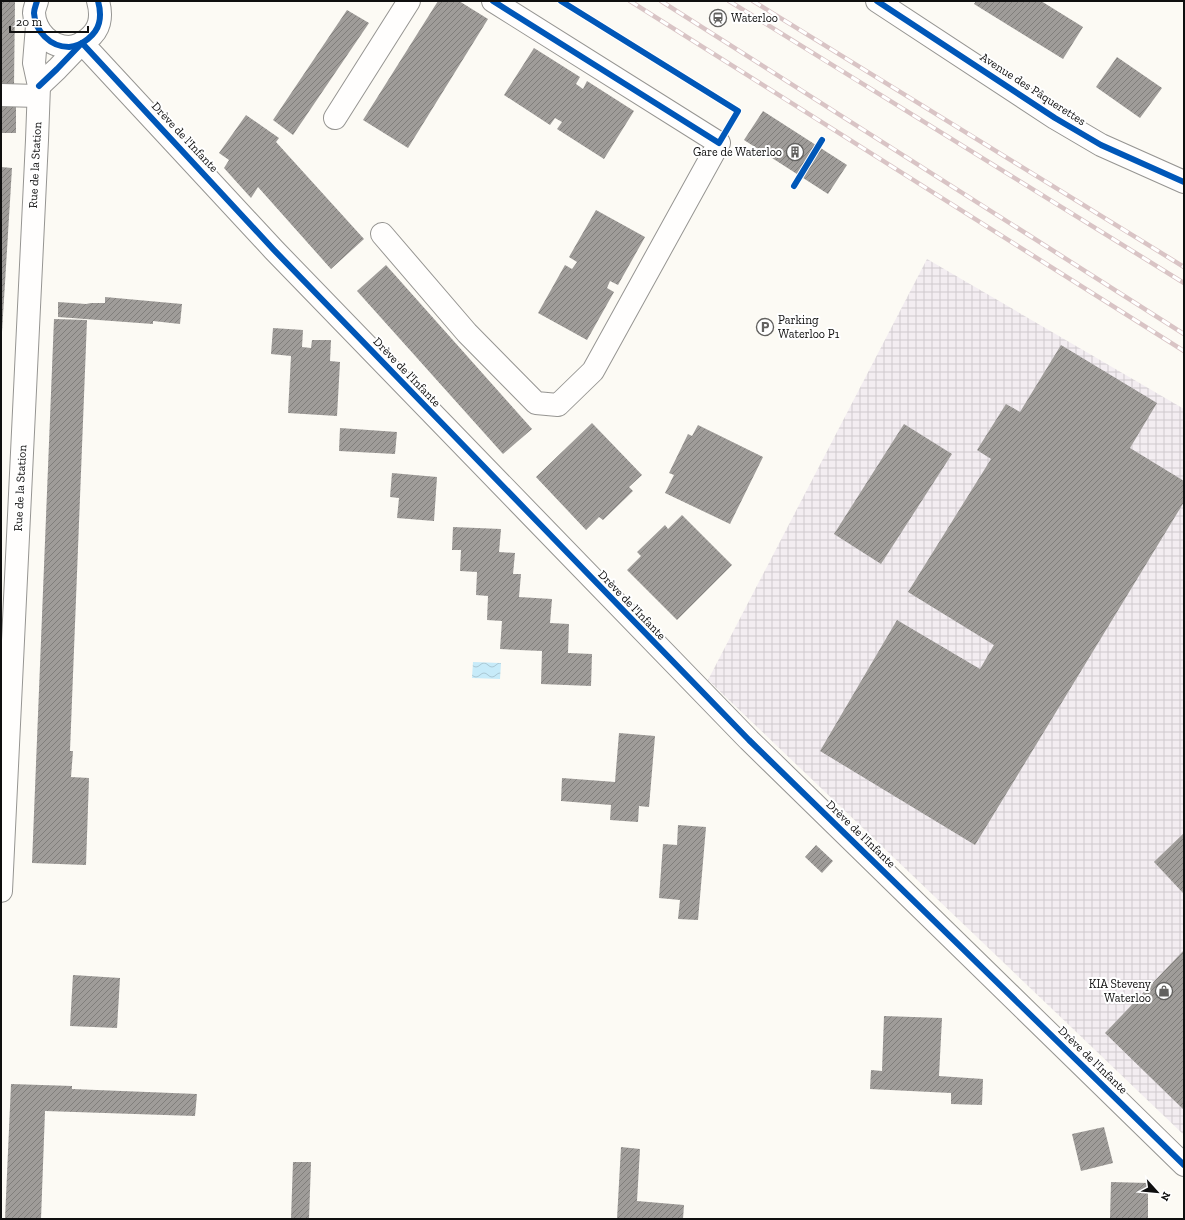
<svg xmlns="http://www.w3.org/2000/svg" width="1185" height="1220" font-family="'Zilla Slab',serif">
<defs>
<pattern id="industrial-grid" width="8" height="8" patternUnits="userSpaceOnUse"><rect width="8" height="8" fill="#f3edf1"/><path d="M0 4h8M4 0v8" fill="none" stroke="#cfcacd"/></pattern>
<pattern id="water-waves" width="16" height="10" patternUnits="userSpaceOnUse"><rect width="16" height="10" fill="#c7ebf9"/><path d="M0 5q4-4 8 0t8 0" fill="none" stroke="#aac8d4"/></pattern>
<pattern id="building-hatch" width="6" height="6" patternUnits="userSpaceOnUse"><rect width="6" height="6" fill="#9f9c99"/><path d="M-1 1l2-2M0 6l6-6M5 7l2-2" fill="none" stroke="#807e7b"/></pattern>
</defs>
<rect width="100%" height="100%" fill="#fcfaf4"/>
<!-- industrial -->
<path fill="url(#industrial-grid)" d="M927,259L1184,409V1135L708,680Z"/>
<!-- water -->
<path fill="url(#water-waves)" d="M473,662L501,663L500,679L472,678Z"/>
<!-- building -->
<g fill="url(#building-hatch)">
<path d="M1,1H15L14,87H1Z"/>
<path d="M438,1H459L488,19L408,148L363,120Z"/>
<path d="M976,1H1041L1083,27L1063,59L974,4Z"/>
<path d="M347,10L369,23L293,135L273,120Z"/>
<path d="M534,48L580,77L576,84L583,89L587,81L634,111L604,159L557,129L562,122L555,118L550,125L504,95Z"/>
<path d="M1117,57L1162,88L1140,118L1096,87Z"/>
<rect x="1" y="105" width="15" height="28"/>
<path d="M763,111L847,165L828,194L744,140Z"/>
<path d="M246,115L279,138L276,142L364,239L331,269L258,187L251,198L224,168L229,160L219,153Z"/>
<path d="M1,167L12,168L2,332H1Z"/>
<path d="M596,210L645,237L618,285L610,281L607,288L614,292L587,340L538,313L565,265L572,269L577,262L569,257Z"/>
<path d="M386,265L532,429L503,454L357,291Z"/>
<path d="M105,297L182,304L180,324L153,321V324L58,317V302L86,304L91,303H105Z"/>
<path d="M54,319L87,320L70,751H73L71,777L89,778L86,865L32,863Z"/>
<path d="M273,328L303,330L302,347L311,348L312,340H331L330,361L340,362L337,416L288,413L291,356L271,354Z"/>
<path d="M1061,345L1157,403L1130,448L1184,481V502L975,845L820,751L897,620L980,669L994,645L908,592L991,459L977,450L1006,404L1020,412Z"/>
<path d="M592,423L642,475L629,487L633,491L603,520L599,517L586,530L536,477Z"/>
<path d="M904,424L952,454L881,564L834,534Z"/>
<path d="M698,425L763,457L730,524L665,493L674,475L669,473L688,434L692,436Z"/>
<path d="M340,428L397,432L395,454L339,451Z"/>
<path d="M392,473L437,477L434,521L397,518L399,498L390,497Z"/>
<path d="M682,515L732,565L677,620L627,570L641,556L637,552L665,525L668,529Z"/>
<path d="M453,527L501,529L499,552L515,553L513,574H521L519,597L552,599L550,623L569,624L568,653L592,654L591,686L541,684L542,651L500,649L502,621L487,620L488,596L476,595L477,572L460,571L461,550H452Z"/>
<path d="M619,733L655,736L649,807L639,806L638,822L610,820L611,805L561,801L562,778L615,782Z"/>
<path d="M678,825L706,827L698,920L678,919L680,900L659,898L663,844L677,845Z"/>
<path d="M1184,833V894L1154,862Z"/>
<path d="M816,845L833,861L822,873L805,857Z"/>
<path d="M1184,950V1110L1105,1033Z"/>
<path d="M73,975L120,978L117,1028L70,1026Z"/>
<path d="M884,1016L942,1018L939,1076L983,1079L982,1105L951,1104V1093L870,1089L871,1070L882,1071Z"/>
<path d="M11,1084L72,1086V1089L197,1094L195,1116L45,1111L41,1219H5Z"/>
<path d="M1104,1127L1113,1163L1081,1171L1072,1134Z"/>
<path d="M621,1147L640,1149L637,1201L684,1205L683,1219H617Z"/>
<path d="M293,1162H311L309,1219H291Z"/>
<path d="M1111,1182L1148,1183V1219H1110Z"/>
</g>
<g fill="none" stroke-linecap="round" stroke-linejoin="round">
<!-- minor casing -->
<g stroke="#969592" stroke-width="24">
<g id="minor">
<path d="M37,1C36,5 34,9 34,13C35,31 50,47 69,47C82,46 96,35 99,23C101,15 100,8 98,1"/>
<path d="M877,1L1055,118L1101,145L1184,182"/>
<path d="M82,43L274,250L749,740L1184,1165"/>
<path d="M39,86L57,69L82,43"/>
<path d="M1,95L38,96"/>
<path d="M335,118L409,1"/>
<path d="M382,234L467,333L536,403L558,405L593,371L719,143L493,1"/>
<path d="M1,891L37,140L39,86L34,63L37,26"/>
</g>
</g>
<!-- minor -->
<use href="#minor" stroke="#fffefd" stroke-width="22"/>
<!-- rail casing -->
<g stroke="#d9c4c5" stroke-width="4.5">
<g id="rail">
<path d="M630,1L1184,351"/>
<path d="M661,1L1184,334"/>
<path d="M729,1L1184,283"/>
<path d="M753,1L1184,267"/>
</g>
</g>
<!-- rail -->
<use href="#rail" stroke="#fff" stroke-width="3" stroke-dasharray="9" stroke-linecap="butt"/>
<!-- cycleway casing -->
<g stroke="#fff" stroke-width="8">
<g id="cycleway">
<path d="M37,1C36,5 34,9 34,13C35,31 50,47 69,47C82,46 96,35 99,23C101,15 100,8 98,1"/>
<path d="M493,1L719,143L738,111L561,1"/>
<path d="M877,1L1055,118L1101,145L1184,182"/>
<path d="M82,43L274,250L749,740L1184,1165"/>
<path d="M39,86L57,69L81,44"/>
<path d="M794,186L822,140"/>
</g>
</g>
<!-- cycleway -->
<use href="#cycleway" stroke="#0057b8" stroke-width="6"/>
</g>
<!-- icons -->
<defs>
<g id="station-ring" transform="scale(0.9)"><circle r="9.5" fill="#fff" stroke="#62615f" stroke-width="1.5"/><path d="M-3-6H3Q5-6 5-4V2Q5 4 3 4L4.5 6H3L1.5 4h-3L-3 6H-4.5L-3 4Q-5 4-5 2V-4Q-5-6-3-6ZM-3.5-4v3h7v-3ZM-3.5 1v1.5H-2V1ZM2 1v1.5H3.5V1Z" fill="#62615f"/></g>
<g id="building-ring" transform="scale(0.9)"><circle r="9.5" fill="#fff" stroke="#62615f" stroke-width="1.5"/><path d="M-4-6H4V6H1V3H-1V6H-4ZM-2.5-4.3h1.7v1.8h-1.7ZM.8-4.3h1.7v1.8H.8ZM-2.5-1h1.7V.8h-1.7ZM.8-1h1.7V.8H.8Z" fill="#62615f"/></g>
<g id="parking-ring" transform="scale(0.9)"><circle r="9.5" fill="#fff" stroke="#62615f" stroke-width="1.5"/><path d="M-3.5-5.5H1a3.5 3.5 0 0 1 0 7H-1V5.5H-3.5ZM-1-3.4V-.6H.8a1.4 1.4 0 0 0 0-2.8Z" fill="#62615f"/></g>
<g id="shop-ring" transform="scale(0.9)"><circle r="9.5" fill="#fff" stroke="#62615f" stroke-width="1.5"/><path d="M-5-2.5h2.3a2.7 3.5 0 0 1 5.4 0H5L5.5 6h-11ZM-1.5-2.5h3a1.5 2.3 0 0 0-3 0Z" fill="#62615f"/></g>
</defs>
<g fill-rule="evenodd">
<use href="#station-ring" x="718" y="18"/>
<use href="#building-ring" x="795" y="152"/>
<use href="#parking-ring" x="765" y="327"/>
<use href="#shop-ring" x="1164" y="991"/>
</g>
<g text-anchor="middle" stroke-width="4" stroke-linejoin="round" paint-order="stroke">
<!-- poi labels -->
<g font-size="12" fill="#0f0f0f" stroke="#fff" text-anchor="start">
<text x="731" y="22">Waterloo</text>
<text x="782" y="156" text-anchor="end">Gare de Waterloo</text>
<text x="778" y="324">Parking<tspan x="778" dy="14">Waterloo P1</tspan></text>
<text x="1151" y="988" text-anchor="end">KIA Steveny<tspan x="1151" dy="14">Waterloo</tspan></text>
</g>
<!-- street labels -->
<g font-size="12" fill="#0f0f0f" stroke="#fff">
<text transform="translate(1033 89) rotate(33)" y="4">Avenue des Pâquerettes</text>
<text transform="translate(185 137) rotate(47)" y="4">Drève de l'Infante</text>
<text transform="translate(35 165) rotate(-87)" y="4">Rue de la Station</text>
<text transform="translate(407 372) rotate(46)" y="4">Drève de l'Infante</text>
<text transform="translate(20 488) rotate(-87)" y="4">Rue de la Station</text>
<text transform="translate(632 605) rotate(46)" y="4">Drève de l'Infante</text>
<text transform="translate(861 834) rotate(44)" y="4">Drève de l'Infante</text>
<text transform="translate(1093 1060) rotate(44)" y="4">Drève de l'Infante</text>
</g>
</g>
<!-- border -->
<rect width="1185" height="1220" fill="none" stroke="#0f0f0f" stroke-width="4"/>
<!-- north arrow -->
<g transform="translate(1157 1192) rotate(117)" stroke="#ffffff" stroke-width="3" paint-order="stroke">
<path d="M0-3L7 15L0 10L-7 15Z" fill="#0f0f0f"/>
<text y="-6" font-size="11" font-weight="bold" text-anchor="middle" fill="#0f0f0f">N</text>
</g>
<!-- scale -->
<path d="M10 26v6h78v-6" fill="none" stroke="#0f0f0f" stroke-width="2"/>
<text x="16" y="26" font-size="12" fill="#0f0f0f" stroke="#ffffff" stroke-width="3" paint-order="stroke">20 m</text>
</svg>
